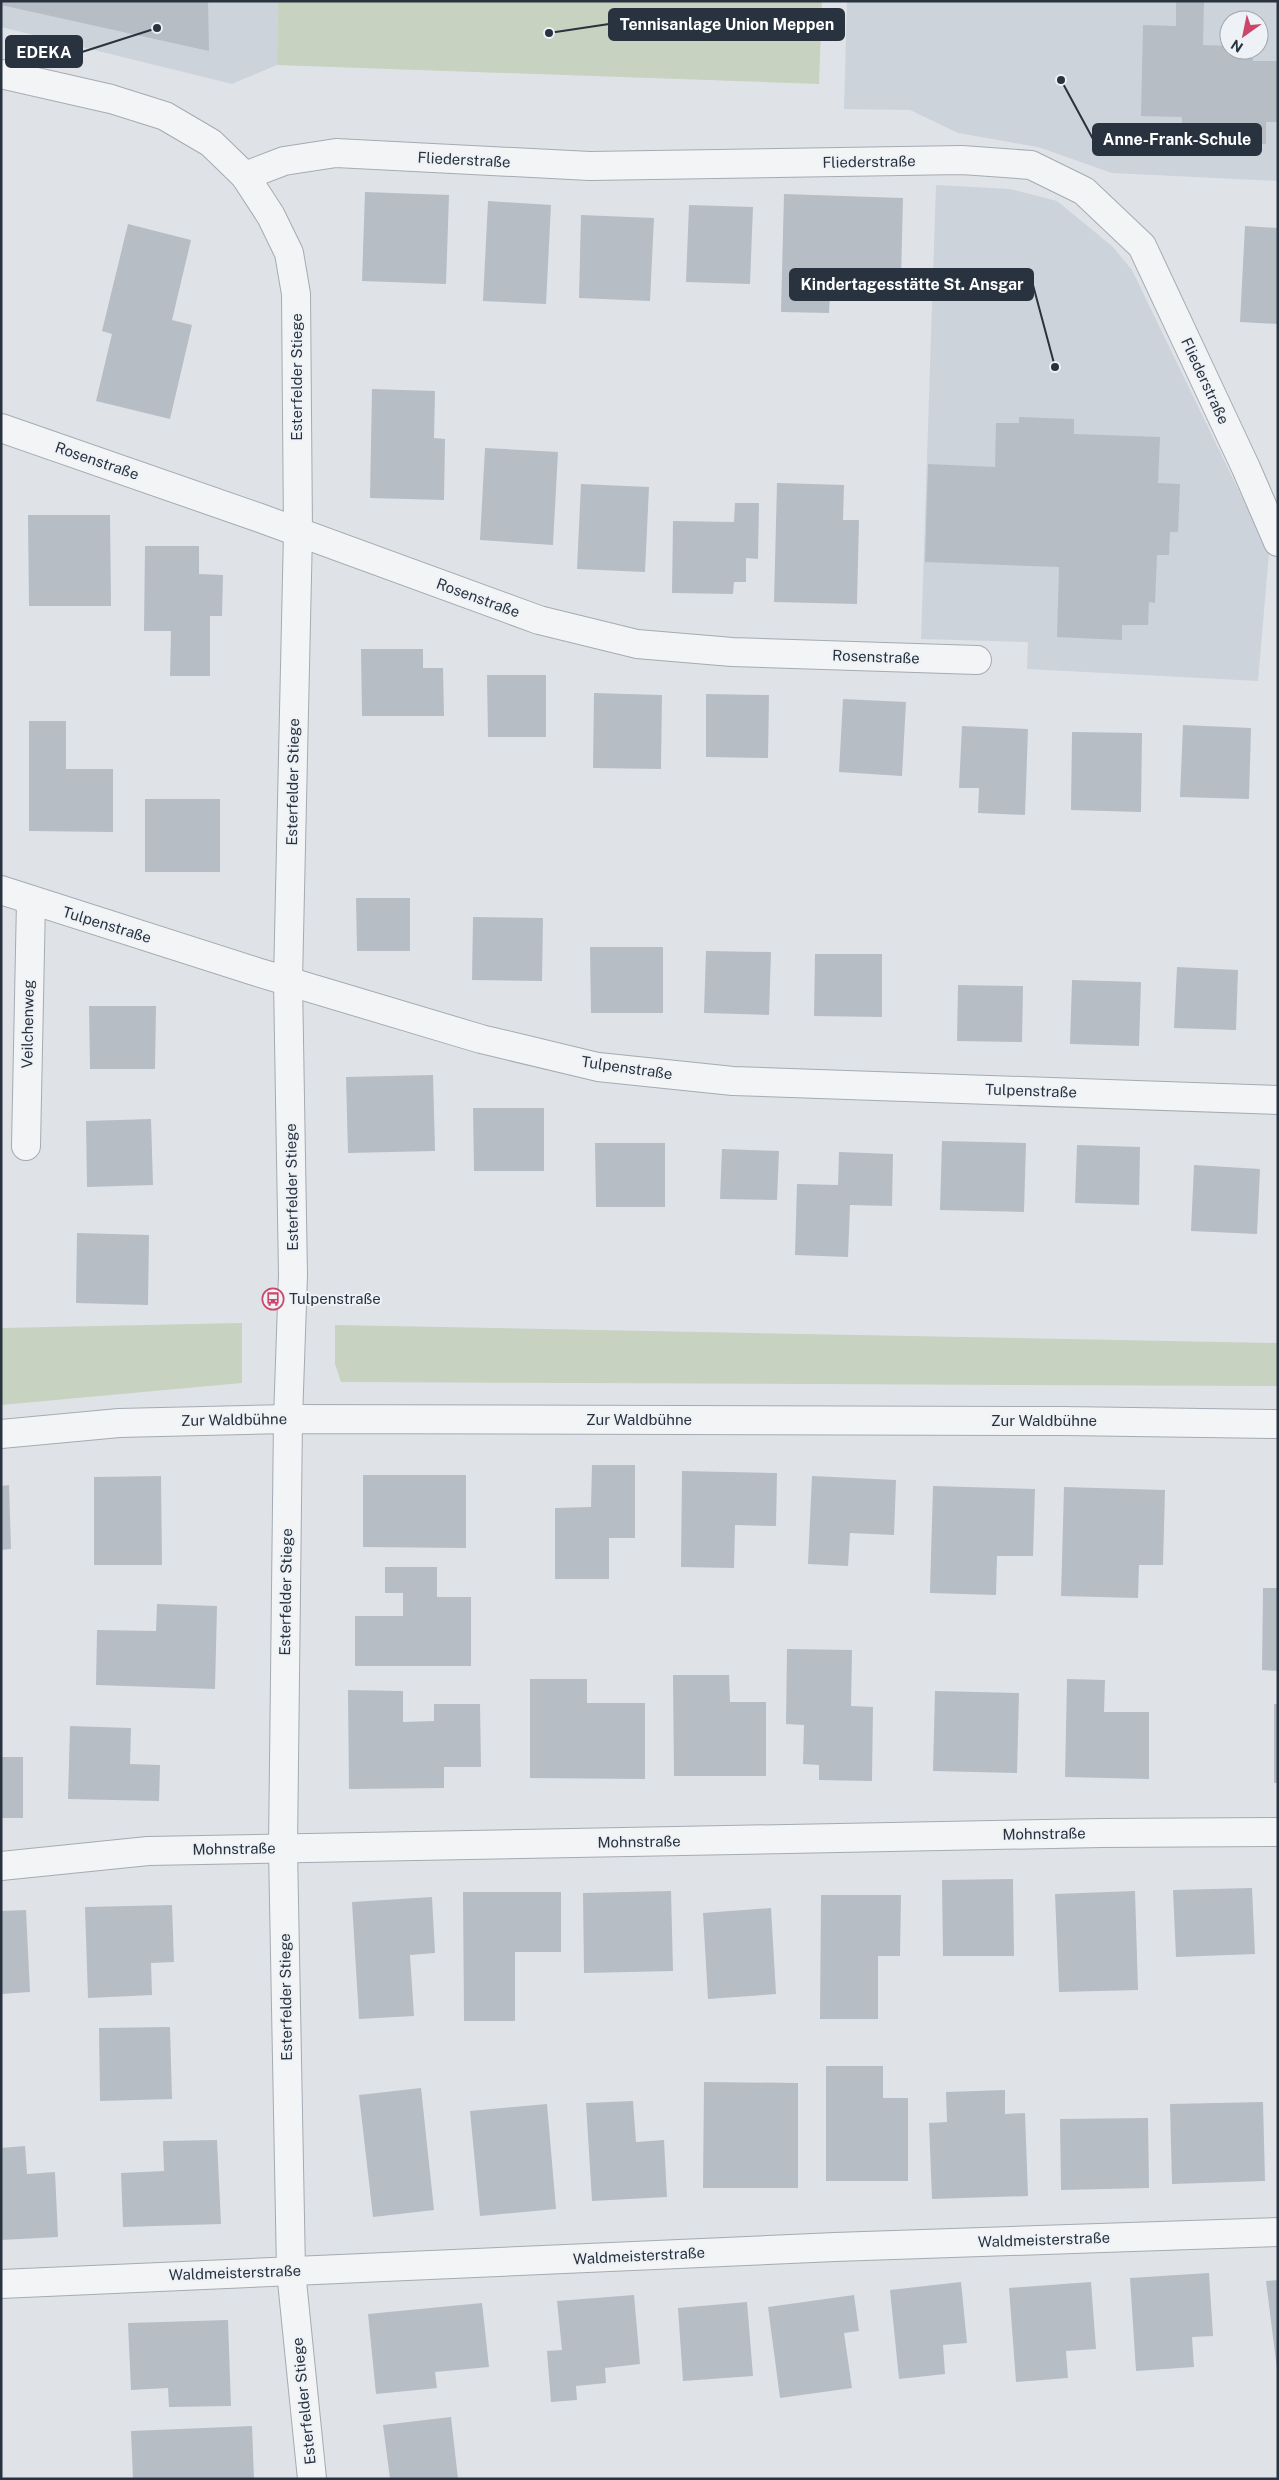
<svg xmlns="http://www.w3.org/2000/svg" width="1279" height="2480" font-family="'Public Sans',sans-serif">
<rect width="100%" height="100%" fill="#dfe3e8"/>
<!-- built -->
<g fill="#cdd3da" fill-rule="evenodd">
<path d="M1,1H278L277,65L232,84L1,27Z"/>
<path d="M847,1H1278V181L1112,173L1038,147L958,133L910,110L844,109ZM1229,20H1259V50H1229Z"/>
<path d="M936,185L1010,189L1057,201L1112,246L1132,270L1269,553L1258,681L1027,669L1028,642L921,639Z"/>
</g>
<!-- green -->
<g fill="#c7d2c0">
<path d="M278,1H822L819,84L277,65Z"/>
<path d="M242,1323V1383L1,1405V1328Z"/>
<path d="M335,1325L1278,1343V1386L341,1382L335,1364Z"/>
</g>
<!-- building -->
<g fill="#b6bdc5">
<path d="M1,1H208L209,51L1,5Z"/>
<path d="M1176,1H1204L1203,45L1229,46V50H1253V61H1278V122H1266V144L1182,142V117L1141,116L1143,25L1176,26Z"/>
<path d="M365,192L449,195L446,284L362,281Z"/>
<path d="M784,194L903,198L901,279L831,277L829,313L781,312Z"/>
<path d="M488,201L551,205L546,304L483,301Z"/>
<path d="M689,205L753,207L750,284L686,282Z"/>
<path d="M581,215L654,218L650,301L579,298Z"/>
<path d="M128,224L191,240L172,320L192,325L170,419L96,401L112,334L102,331Z"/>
<path d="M1245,226L1278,228V324L1240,322Z"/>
<path d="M372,389L435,391L434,438L445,439L444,500L370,498Z"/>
<path d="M1019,417L1074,419V434L1160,437L1158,483L1180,484L1178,532H1170L1169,555H1157L1155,603L1149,602L1148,625H1122V640L1057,637L1059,567L925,562L928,464L995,467L996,423H1019Z"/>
<path d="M485,448L558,452L553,545L480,540Z"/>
<path d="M777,483L844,485L843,520H859L857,604L774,602Z"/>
<path d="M581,484L649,487L645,572L577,569Z"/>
<path d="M735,503H759L758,559L746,558V582H734L733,594L672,593L673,521L734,522Z"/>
<path d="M28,515H110L111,606H29Z"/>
<path d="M145,546H199V574L223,575L222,616H210V676H170L171,631H144Z"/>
<path d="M361,649H423V668H443L444,716H362Z"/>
<path d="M487,675H546V737H488Z"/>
<path d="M594,693L662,695L661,769L593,768Z"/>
<path d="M706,694L769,695L768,758L706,757Z"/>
<path d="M843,699L906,702L902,776L839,772Z"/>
<path d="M29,721H66V769H113V832L29,831Z"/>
<path d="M1183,725L1251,728L1249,799L1180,797Z"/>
<path d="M962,726L1028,729L1025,815L978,813L979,788H959Z"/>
<path d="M1072,732L1142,733L1141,812L1071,810Z"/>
<rect x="145" y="799" width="75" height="73"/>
<path d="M356,898H410V951H357Z"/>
<path d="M473,917L543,918L542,981L472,980Z"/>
<path d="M590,947H663V1013H591Z"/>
<path d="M706,951L771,952L769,1015L704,1013Z"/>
<path d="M815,954H882V1017L814,1016Z"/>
<path d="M1177,967L1238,970L1236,1030L1174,1028Z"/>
<path d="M1072,980L1141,982L1139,1046L1070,1044Z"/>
<path d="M958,985L1023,986L1022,1042L957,1041Z"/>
<path d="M89,1006H156L155,1069H90Z"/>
<path d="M433,1075L435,1151L348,1153L346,1077Z"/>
<path d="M473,1108H544V1171H474Z"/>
<path d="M151,1119L153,1185L87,1187L86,1121Z"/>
<path d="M942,1141L1026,1143L1024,1212L940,1210Z"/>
<path d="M595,1143H665V1207H596Z"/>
<path d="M1077,1145L1140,1147L1139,1205L1075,1203Z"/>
<path d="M722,1149L779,1151L777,1200L720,1199Z"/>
<path d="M839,1152L893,1154L892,1206L850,1205L848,1257L795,1255L797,1184L838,1185Z"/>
<path d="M1194,1165L1260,1169L1257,1234L1191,1231Z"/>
<path d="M77,1233L149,1235L148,1305L76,1303Z"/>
<path d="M592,1465H635V1538H609V1579H555V1508L591,1507Z"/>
<path d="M682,1471L777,1473L776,1526L735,1525L734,1568L681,1567Z"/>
<path d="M363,1475H466V1548L363,1547Z"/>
<path d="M161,1476L162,1565H94V1477Z"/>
<path d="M812,1476L896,1480L894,1535L850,1533L848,1566L808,1564Z"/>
<path d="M9,1485L11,1549L1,1550V1486Z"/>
<path d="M933,1486L1035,1489L1033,1556H997L996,1595L930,1593Z"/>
<path d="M1064,1487L1165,1490L1163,1565H1139L1138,1598L1061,1596Z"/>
<path d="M385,1567H437V1597H471V1666H355V1616H403V1593H385Z"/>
<path d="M1263,1588H1278V1671L1262,1670Z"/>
<path d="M157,1604L217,1606L215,1689L96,1685L97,1630L156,1631Z"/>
<path d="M787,1649L852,1650L851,1706L873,1707L872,1781L819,1780V1765L803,1764L804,1725L786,1724Z"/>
<path d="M673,1675H729L730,1702H766V1776H674Z"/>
<path d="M530,1679H587V1703H645V1779L530,1778Z"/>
<path d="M1067,1679L1105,1680L1104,1712H1149V1779L1065,1777Z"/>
<path d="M348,1690L403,1691V1722L434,1721V1704H480L481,1767H444V1788L349,1789Z"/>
<path d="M935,1691L1019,1693L1017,1773L933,1771Z"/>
<rect x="1274" y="1704" width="4" height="79"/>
<path d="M70,1726L131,1728L130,1764L160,1765L159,1801L68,1799Z"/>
<rect x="1" y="1757" width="22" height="61"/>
<path d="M1013,1879L1014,1956H943L942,1880Z"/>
<path d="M1252,1888L1255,1954L1176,1957L1173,1890Z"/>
<path d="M671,1891L673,1971L584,1973L583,1893Z"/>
<path d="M1135,1891L1138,1990L1059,1992L1055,1894Z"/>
<path d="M463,1892H561V1952H515V2021H464Z"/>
<path d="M821,1895H901L900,1956H878V2019H820Z"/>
<path d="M432,1897L435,1953L410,1955L414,2016L359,2019L352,1902Z"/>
<path d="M172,1905L174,1962L151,1963L152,1995L88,1998L85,1907Z"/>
<path d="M771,1908L776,1994L708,1999L703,1913Z"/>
<path d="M26,1910L30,1992L1,1994V1911Z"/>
<path d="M170,2027L172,2099L100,2101L99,2028Z"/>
<path d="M826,2066H883V2098H908V2181H826Z"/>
<path d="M704,2082L798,2083V2188H703Z"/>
<path d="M421,2088L434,2210L373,2217L359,2095Z"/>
<path d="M1005,2090V2114L1025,2113L1028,2196L932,2199L929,2123L947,2122L946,2092Z"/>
<path d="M633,2101L636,2142L664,2140L667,2197L592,2201L586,2103Z"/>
<path d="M1263,2102L1265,2181L1172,2184L1170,2104Z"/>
<path d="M547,2104L556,2209L480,2216L470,2111Z"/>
<path d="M1148,2118L1149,2188L1061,2190L1060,2119Z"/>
<path d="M217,2140L221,2224L123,2227L121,2173L164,2171L163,2141Z"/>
<path d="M25,2146L27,2174L55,2172L58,2237L1,2240V2148Z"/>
<path d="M1209,2273L1213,2336L1192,2337L1194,2367L1136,2371L1130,2278Z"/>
<path d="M1278,2280V2369H1277L1266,2281Z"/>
<path d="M961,2282L967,2343L943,2345L945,2374L899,2379L890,2290Z"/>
<path d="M1091,2282L1096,2349L1066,2351L1068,2378L1016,2382L1009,2288Z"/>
<path d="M634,2295L640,2364L605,2368L606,2383L576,2386L577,2400L551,2402L547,2351L562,2350L557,2301Z"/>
<path d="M854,2295L859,2331L844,2333L852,2388L780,2398L768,2307Z"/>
<path d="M747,2302L753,2376L683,2381L678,2308Z"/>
<path d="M482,2303L489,2367L435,2372L437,2388L376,2394L368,2314Z"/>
<path d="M228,2320L231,2406L169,2407L168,2388L131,2390L128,2323Z"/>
<path d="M451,2417L458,2479H390L383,2425Z"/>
<path d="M252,2426L254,2479H133L131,2431Z"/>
</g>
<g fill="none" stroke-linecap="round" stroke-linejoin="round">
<!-- minor casing -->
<g stroke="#a4abb2" stroke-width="30">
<g id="minor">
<path d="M1,74L111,99L165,116L211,143L245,176L271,216L289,253L296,294L298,532L288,981L293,1275L288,1419L283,1848L291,2271L312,2479"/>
<path d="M245,176L284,161L336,153L590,166L962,160L1031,165L1084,191L1142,246L1246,468L1278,542"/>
<path d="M1,428L260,518L539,620L637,644L732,652L977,660"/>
<path d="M1,890L257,972L481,1039L598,1067L733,1081L1278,1100"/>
<path d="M26,1146L31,901"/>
<path d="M1,1434L119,1423L288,1419L1064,1421L1278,1424"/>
<path d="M1,1866L148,1851L1102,1833L1278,1832"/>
<path d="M1,2284L835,2247L1278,2232"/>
</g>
</g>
<!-- minor -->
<use href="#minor" stroke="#f2f4f6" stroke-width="28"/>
</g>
<!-- icons -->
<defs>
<g id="bus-ring" transform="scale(1.125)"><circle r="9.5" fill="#eef2f6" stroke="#cb4668" stroke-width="1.5"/><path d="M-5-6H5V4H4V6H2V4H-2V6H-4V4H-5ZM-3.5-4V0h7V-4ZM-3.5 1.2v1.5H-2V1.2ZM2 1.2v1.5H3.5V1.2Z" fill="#cb4668"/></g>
</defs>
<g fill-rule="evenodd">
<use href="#bus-ring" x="273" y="1299"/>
</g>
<g text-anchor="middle" stroke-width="4" stroke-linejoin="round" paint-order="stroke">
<!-- street labels -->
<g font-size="15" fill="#28333f" stroke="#eef2f6">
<text transform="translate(464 160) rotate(3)" y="5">Fliederstraße</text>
<text transform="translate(869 162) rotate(-1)" y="5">Fliederstraße</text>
<text transform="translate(297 377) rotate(-90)" y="5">Esterfelder Stiege</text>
<text transform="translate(1205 381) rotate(65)" y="5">Fliederstraße</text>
<text transform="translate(97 461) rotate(19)" y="5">Rosenstraße</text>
<text transform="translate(478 598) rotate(20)" y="5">Rosenstraße</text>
<text transform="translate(876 657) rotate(2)" y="5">Rosenstraße</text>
<text transform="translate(293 782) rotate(-89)" y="5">Esterfelder Stiege</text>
<text transform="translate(107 925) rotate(17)" y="5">Tulpenstraße</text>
<text transform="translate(28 1024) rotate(-89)" y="5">Veilchenweg</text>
<text transform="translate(627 1068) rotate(8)" y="5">Tulpenstraße</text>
<text transform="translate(1031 1091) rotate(2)" y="5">Tulpenstraße</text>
<text transform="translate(292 1187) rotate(-91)" y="5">Esterfelder Stiege</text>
<text transform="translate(234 1420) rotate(-1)" y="5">Zur Waldbühne</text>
<text x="639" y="1425">Zur Waldbühne</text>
<text x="1044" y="1426">Zur Waldbühne</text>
<text transform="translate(286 1592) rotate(-89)" y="5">Esterfelder Stiege</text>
<text transform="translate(1044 1834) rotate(-1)" y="5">Mohnstraße</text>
<text transform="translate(639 1842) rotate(-1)" y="5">Mohnstraße</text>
<text transform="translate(234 1849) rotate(-1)" y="5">Mohnstraße</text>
<text transform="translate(286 1997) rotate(-91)" y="5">Esterfelder Stiege</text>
<text transform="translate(1044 2240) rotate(-2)" y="5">Waldmeisterstraße</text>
<text transform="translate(639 2256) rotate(-3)" y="5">Waldmeisterstraße</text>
<text transform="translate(235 2273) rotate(-2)" y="5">Waldmeisterstraße</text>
<text transform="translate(304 2401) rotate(-96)" y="5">Esterfelder Stiege</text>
</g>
<!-- poi labels -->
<g font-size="15" fill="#28333f" stroke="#eef2f6" text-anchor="start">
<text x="289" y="1304">Tulpenstraße</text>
</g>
</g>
<!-- callouts -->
<path fill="none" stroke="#28333f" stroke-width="2" d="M549 33L609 24M157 28L82 52M1061 80L1093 139M1055 367L1033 285"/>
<g fill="#28333f" stroke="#eef2f6" stroke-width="2">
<circle cx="549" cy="33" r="5"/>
<circle cx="157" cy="28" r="5"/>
<circle cx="1061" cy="80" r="5"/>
<circle cx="1055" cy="367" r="5"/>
</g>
<g fill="#28333f" stroke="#28333f" stroke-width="2">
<rect x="609" y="9" width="235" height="31" rx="5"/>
<rect x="6" y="36" width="76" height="31" rx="5"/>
<rect x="1093" y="124" width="168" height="31" rx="5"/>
<rect x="790" y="269" width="243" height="31" rx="5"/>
</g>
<g font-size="16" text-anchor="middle" font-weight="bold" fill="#fff">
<text x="727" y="30">Tennisanlage Union Meppen</text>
<text x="44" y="58">EDEKA</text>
<text x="1177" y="145">Anne-Frank-Schule</text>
<text x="912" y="290">Kindertagesstätte St. Ansgar</text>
</g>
<!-- border -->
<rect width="1279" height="2480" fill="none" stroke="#28333f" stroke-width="5"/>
<!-- north arrow -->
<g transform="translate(1244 35) rotate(213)"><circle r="24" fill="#eef2f6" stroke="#9fa6ad"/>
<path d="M0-4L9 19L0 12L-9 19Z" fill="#cb4668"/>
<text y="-8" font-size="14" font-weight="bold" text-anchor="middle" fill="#28333f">N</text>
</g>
</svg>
